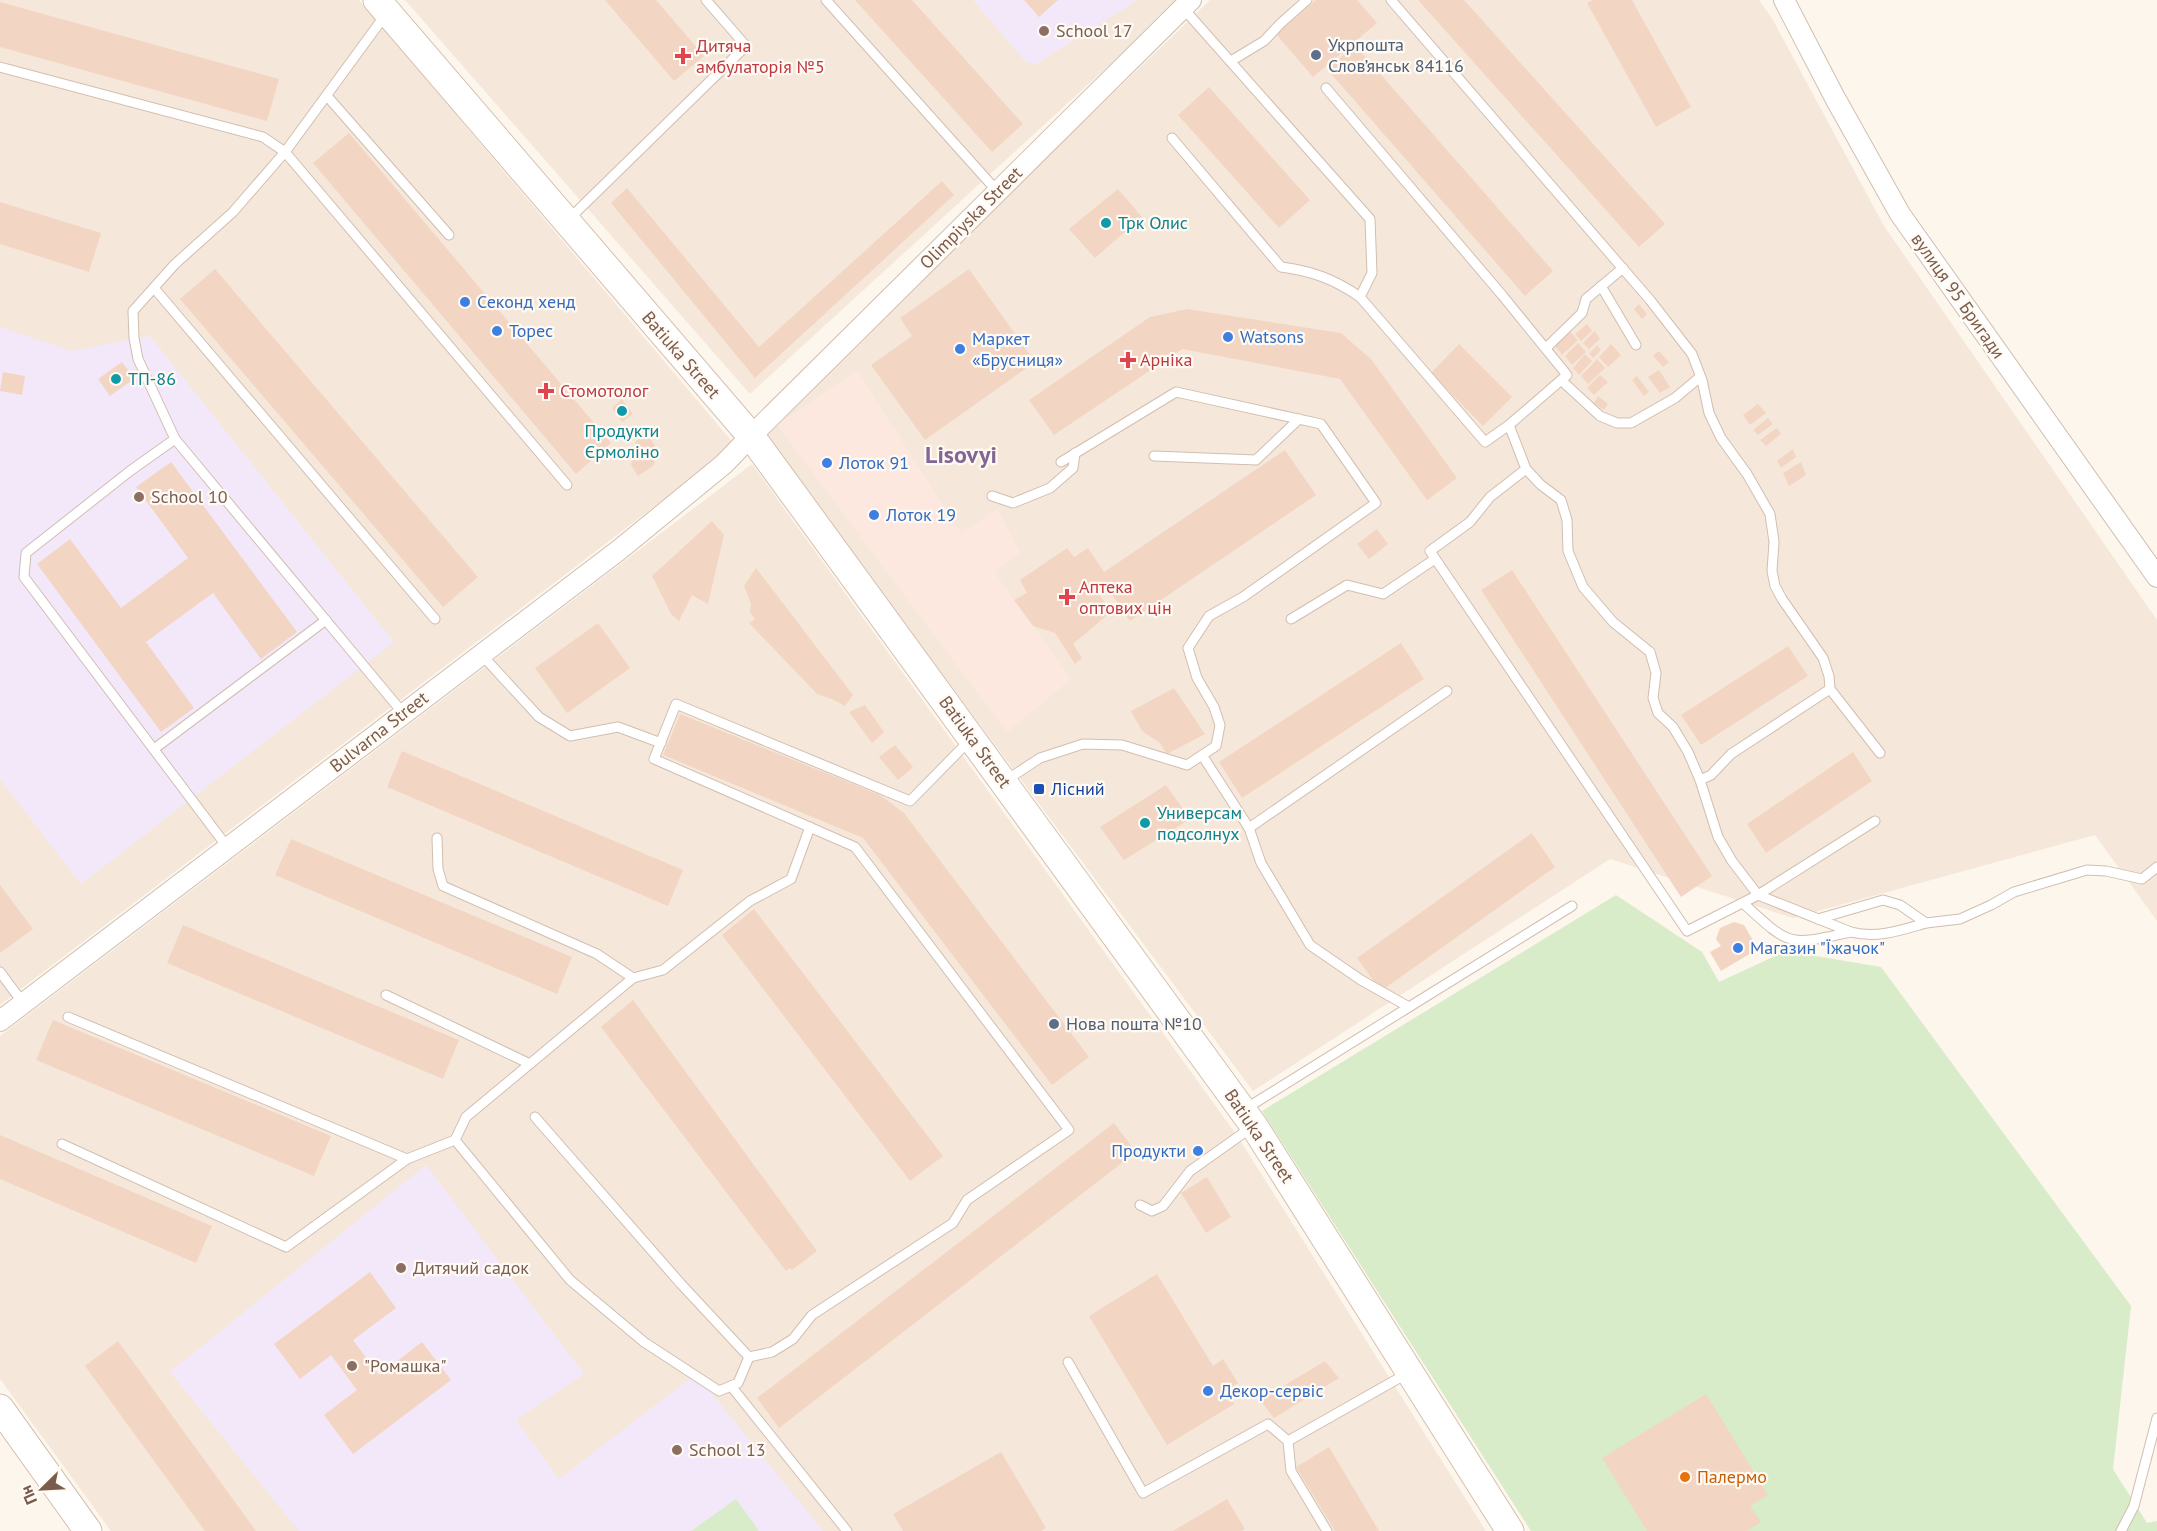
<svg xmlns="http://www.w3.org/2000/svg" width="2157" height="1531" font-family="'PT Sans',sans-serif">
<rect width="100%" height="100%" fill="#fdf6ec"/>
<!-- residential -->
<g fill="#f5e8da">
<path d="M0,0H359L735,445L0,1005Z"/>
<path d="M405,0H1176L1140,37L750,394Z"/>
<path d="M1210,0H1759L1773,20L1884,226L2157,620V921L2095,835L1793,918L1610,859L1253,1091L762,432Z"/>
<path d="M752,464L1238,1137L1486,1531H111L0,1379V1036Z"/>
</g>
<!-- commercial -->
<path fill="#fde8e0" d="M857,371L961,533L997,509L1020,552L994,572L1071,679L1007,732L777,425Z"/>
<!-- education -->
<g fill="#f3e8fa">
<path d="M973,0H1138L1036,64L1026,62Z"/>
<path d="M0,327L72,351L150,336L394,642L81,884L0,779Z"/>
<path d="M426,1165L584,1374L516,1420L559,1479L696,1374L823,1531H299L170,1372Z"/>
</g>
<!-- green -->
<g fill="#d8ecc9">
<path d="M1616,895L1702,952L1719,982L1786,951L1881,967L2131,1306L2113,1469L2147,1523L2157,1521V1531H1531L1262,1111Z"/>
<path d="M736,1499L759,1531H691Z"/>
</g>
<!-- building -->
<g fill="#f3d5c3">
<path d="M605,0H656L704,56L674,81Z"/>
<path d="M855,0H912L1023,124L992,152Z"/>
<path d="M1024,0H1058L1039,17Z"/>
<path d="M1316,0H1357L1377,23L1313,77L1276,34Z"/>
<path d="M1418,0H1464L1665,224L1639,247Z"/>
<path d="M1593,0H1632L1691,107L1656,127L1587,3Z"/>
<path d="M0,2L279,79L267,121L0,47Z"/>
<path d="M1355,45L1553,271L1525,296L1327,69Z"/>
<path d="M1209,87L1310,200L1279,228L1178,115Z"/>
<path d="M349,133L611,443L576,474L313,163Z"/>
<path d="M942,181L954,195L755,378L611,203L627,188L759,347Z"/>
<path d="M1118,189L1142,217L1095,258L1069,229Z"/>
<path d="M0,202L101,233L89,272L0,244Z"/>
<path d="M215,269L478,577L443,607L180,299Z"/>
<path d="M969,269L1035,362L925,440L871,365L912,336L900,318Z"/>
<path d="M1639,304L1647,314L1642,319L1634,309Z"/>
<path d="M1187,309L1341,333L1371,359L1457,478L1427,500L1340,379L1182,349L1054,435L1029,400L1150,317Z"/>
<path d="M1587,324L1592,331L1581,341L1575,334Z"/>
<path d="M1595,331L1600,339L1589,349L1583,343Z"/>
<path d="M1570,332L1578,340L1562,355L1555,346Z"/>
<path d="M1578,343L1586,352L1572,365L1565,356Z"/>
<path d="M1459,344L1512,397L1483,426L1431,373Z"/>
<path d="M1611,344L1621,355L1608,367L1599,357Z"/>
<path d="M1597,345L1601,350L1593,358L1589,354Z"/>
<path d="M1659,351L1669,362L1663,367L1653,356Z"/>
<path d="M1585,354L1592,361L1579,375L1573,368Z"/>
<path d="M1597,359L1605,368L1588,384L1581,376Z"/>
<path d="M122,362L134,379L110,396L98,379Z"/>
<path d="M1659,370L1670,387L1660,393L1648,377Z"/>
<path d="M3,372L25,376L22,395L0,391Z"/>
<path d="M1600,375L1608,382L1594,395L1587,388Z"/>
<path d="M1637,376L1649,392L1644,396L1632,380Z"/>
<path d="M1598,396L1608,404L1604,410L1594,403Z"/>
<path d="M622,399L633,414L622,422L612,408Z"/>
<path d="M1758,404L1766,413L1750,425L1743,415Z"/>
<path d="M1768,418L1773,424L1758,435L1753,430Z"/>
<path d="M1777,428L1781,434L1766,446L1760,440Z"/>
<path d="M648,434L656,448L654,465L638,476L631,465L636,441Z"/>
<path d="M1793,449L1796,457L1781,468L1777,461Z"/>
<path d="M1285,450L1316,495L1130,621L1108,589L1099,594L1111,612L1073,644L1082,658L1075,664L1055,633L1033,626L1014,600L1027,593L1020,580L1067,548L1074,557L1088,548L1104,572Z"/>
<path d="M171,462L297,632L261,659L213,593L146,642L194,708L161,732L37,564L70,539L121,608L188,558L136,487Z"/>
<path d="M1801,462L1806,475L1789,486L1783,473Z"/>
<path d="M712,521L724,535L708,604L692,595L679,621L671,614L652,576Z"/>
<path d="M1377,529L1388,544L1369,559L1357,544Z"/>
<path d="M756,568L853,695L845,706L832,699L817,694L749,623L755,619L750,612L751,604L744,586Z"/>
<path d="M1512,570L1712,876L1681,897L1481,590Z"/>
<path d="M598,623L630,668L567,713L535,668Z"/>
<path d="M1401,643L1424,679L1242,798L1219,762Z"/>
<path d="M1788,646L1808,676L1701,745L1681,715Z"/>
<path d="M1174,688L1205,734L1167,754L1160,743L1142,731L1131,711Z"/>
<path d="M865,705L884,732L872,743L849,712Z"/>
<path d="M680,714L880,795L904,813L1089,1057L1052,1085L863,838L663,755Z"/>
<path d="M895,745L913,767L898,780L879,757Z"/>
<path d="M402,751L683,870L668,906L387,787Z"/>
<path d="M1853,752L1872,781L1766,853L1747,824Z"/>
<path d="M1166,785L1190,819L1124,860L1100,827Z"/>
<path d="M1532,833L1555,867L1381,991L1357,958Z"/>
<path d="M291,839L572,957L557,994L275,875Z"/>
<path d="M0,885L33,929L0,953Z"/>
<path d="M754,909L943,1156L910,1181L722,935Z"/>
<path d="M1734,922L1744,925L1758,949L1721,971L1710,952L1721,946L1716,939L1720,928Z"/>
<path d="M183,925L459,1040L443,1079L167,963Z"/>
<path d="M633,1000L817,1251L792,1270L790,1268L786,1271L601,1027Z"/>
<path d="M53,1020L331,1136L314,1176L36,1060Z"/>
<path d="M1114,1123L1136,1152L779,1428L757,1398Z"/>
<path d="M0,1135L212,1226L196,1263L0,1179Z"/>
<path d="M1207,1177L1231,1217L1206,1233L1181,1193Z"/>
<path d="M370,1272L396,1308L353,1340L379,1375L422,1342L451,1380L353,1454L324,1415L357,1390L331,1355L300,1379L274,1344Z"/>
<path d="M1157,1274L1213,1366L1223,1359L1238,1383L1226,1391L1234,1404L1167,1445L1089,1316Z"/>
<path d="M118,1341L256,1531H205L85,1366Z"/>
<path d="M1325,1361L1339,1378L1274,1418L1260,1400Z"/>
<path d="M1706,1394L1768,1495L1750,1506L1761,1522L1747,1531H1647L1602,1458Z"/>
<path d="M1329,1447L1379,1531H1335L1296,1467Z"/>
<path d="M1001,1452L1046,1528L1041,1531H903L893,1514Z"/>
<path d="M1227,1499L1245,1529L1241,1531H1173Z"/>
</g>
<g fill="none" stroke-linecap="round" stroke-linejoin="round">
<!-- lane casing -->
<g stroke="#d1beb0" stroke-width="11">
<g id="lane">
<path d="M826,0L997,191"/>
<path d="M1391,0L1650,300L1692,354L1702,380L1709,413L1721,438L1747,474L1770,514L1774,542L1772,571L1775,586L1782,599L1823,658L1829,676L1830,689L1880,753"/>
<path d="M386,14L285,152L233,212L175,264L133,311L134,338L138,359L175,439L403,713"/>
<path d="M1231,61L1264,41L1281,23L1307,0"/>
<path d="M0,67L263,137L285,152L567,485"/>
<path d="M1326,88L1502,295L1567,375L1509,425L1485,442L1360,297"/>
<path d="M327,96L449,235"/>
<path d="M1172,138L1281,267C1312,271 1334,279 1360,297L1372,273L1370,219L1183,8"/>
<path d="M568,220L746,46L706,0"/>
<path d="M1601,286L1636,345"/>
<path d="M154,288L435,619"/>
<path d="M1546,348L1582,313L1586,299L1623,268"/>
<path d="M1561,380L1600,416L1617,423H1631L1675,398L1700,377"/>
<path d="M1509,425L1526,469L1490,497L1470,522L1430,551L1687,931L1758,895L1875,821"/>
<path d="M175,439L130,471L26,553L24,577L228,848"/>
<path d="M1154,456L1256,460L1299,419"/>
<path d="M1526,469L1541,485L1561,500L1567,520L1568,551L1583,587L1613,622L1650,652L1656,673L1653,698L1658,713L1673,727L1688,752L1700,780L1718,837L1732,861L1758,895L1851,932C1788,946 1791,947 1743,903"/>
<path d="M992,496L1013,503L1050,488L1073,468L1075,453"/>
<path d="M1291,619L1347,585L1383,594L1435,559"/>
<path d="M481,654L539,717L570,736L618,727L661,743"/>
<path d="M154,749L326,620"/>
<path d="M1202,755L1249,828L1447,691"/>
<path d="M1700,780L1711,775L1731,754L1830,689"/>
<path d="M1005,781L1040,758L1083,744L1122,745L1187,765L1216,746L1220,725L1214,707L1197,678L1188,648L1209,616L1243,597L1376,503L1321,424L1176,392L1061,462"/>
<path d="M437,838L438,869L443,886L597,954L633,978"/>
<path d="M1818,919L1883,900L1900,905L1926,923C1901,930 1878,939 1851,932"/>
<path d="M1926,923L1960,919L1991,905L2014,892L2087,870L2106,871L2142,879L2157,867"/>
<path d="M0,972L23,1003"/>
<path d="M386,995L530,1064"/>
<path d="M1409,1007L1572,906"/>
<path d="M68,1017L407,1159"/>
<path d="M1245,1109L1409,1007L1361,980L1310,945L1261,863L1249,828"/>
<path d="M455,1140L466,1117L633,978L663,970L750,901L791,879L810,827"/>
<path d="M62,1144L286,1247L407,1159L455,1140L570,1280L644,1342L719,1391L738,1383L749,1357L681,1284L535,1117"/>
<path d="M1140,1205L1152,1211L1163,1206L1190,1171L1252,1127"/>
<path d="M749,1357L772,1352L793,1339L812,1315L953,1223L967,1200L1069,1130L855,847L654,759L676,704L910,801L970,740"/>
<path d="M1068,1362L1143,1493L1268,1424L1288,1441L1408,1373"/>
<path d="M731,1386L847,1531"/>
<path d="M1288,1441L1291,1471L1327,1531"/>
<path d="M2121,1531L2134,1506L2157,1418"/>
</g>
</g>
<!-- street casing -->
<g stroke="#d1beb0" stroke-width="22">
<g id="street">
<path d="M1784,0L1835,98L1900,214L2157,577"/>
<path d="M0,1021L619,550L724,464L751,436L1191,0"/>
</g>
</g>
<!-- secondary casing -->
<g stroke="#d6c0b0" stroke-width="29">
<g id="secondary">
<path d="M377,0L751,436L1254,1126L1510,1531"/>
<path d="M0,1408L88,1531"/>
</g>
</g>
<!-- lane -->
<use href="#lane" stroke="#fff" stroke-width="9"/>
<!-- street -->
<use href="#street" stroke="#fff" stroke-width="20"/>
<!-- secondary -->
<use href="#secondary" stroke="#fff" stroke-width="27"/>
</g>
<!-- markers -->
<g fill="#8d6e63" stroke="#fffaf3" stroke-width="2">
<circle cx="1044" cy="31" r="6"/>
<circle cx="139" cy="497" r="6"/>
<circle cx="401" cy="1268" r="6"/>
<circle cx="352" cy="1366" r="6"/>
<circle cx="677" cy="1450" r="6"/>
</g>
<g fill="#5c6f8a" stroke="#fffaf3" stroke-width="2">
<circle cx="1316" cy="55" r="6"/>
<circle cx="1054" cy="1024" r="6"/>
</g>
<g fill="#e0444e" stroke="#fffaf3" stroke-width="2">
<path d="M680 47h6v6h6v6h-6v6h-6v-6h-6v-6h6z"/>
<path d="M1125 351h6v6h6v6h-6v6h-6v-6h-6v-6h6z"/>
<path d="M543 382h6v6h6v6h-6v6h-6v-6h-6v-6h6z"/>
<path d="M1064 588h6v6h6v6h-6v6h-6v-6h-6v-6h6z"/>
</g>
<g fill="#0f9aa8" stroke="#fffaf3" stroke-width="2">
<circle cx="1106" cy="223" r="6"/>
<circle cx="116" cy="379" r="6"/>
<circle cx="622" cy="411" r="6"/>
<circle cx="1145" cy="823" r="6"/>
</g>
<g fill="#3f7fe0" stroke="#fffaf3" stroke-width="2">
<circle cx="465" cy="302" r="6"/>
<circle cx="497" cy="331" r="6"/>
<circle cx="1228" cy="337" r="6"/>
<circle cx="960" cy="349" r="6"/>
<circle cx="827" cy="463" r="6"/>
<circle cx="874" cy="515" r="6"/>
<circle cx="1738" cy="948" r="6"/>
<circle cx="1198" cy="1151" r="6"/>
<circle cx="1208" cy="1391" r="6"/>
</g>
<rect fill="#1a4fb4" stroke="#fffaf3" stroke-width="2" x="1033" y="783" width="12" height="12" rx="3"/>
<circle fill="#e8710a" stroke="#fffaf3" stroke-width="2" cx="1685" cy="1477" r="6"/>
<g text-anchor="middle" stroke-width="4.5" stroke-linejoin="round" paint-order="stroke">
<!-- education labels -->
<g font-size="18" fill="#785e54" stroke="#fffaf3" text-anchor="start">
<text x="1056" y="37">School 17</text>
<text x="151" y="503">School 10</text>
<text x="413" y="1274">Дитячий садок</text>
<text x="364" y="1372">"Ромашка"</text>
<text x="689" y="1456">School 13</text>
</g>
<!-- service labels -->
<g font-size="18" fill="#4e5e75" stroke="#fffaf3" text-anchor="start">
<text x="1328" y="51">Укрпошта<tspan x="1328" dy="21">Слов’янськ 84116</tspan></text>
<text x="1066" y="1030">Нова пошта №10</text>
</g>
<!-- health labels -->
<g font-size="18" fill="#be3a42" stroke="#fffaf3" text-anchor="start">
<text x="696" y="52">Дитяча<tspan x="696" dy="21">амбулаторія №5</tspan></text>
<text x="1140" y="366">Арніка</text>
<text x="560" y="397">Стомотолог</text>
<text x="1079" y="593">Аптека<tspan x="1079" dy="21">оптових цін</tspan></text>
</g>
<!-- street labels -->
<g font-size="18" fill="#7a5c4d" stroke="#fffaf3">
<text transform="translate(971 218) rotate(-45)" y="6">Olimpiyska Street</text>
<text transform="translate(1958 296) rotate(55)" y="6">вулиця 95 Бригади</text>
<text transform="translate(681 355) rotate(49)" y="6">Batiuka Street</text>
<text transform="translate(379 732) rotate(-38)" y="6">Bulvarna Street</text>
<text transform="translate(975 742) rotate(54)" y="6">Batiuka Street</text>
<text transform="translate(1259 1136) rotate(56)" y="6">Batiuka Street</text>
</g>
<!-- culture labels -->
<g font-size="18" fill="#0d838f" stroke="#fffaf3" text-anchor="start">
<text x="1118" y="229">Трк Олис</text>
<text x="128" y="385">ТП-86</text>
<text x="622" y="437" text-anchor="middle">Продукти<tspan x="622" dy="21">Єрмоліно</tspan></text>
<text x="1157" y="819">Универсам<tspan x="1157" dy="21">подсолнух</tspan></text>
</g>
<!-- shop labels -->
<g font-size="18" fill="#366cbe" stroke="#fffaf3" text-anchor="start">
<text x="477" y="308">Секонд хенд</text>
<text x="509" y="337">Торес</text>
<text x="1240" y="343">Watsons</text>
<text x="972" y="345">Маркет<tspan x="972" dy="21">«Брусниця»</tspan></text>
<text x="839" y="469">Лоток 91</text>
<text x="886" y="521">Лоток 19</text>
<text x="1750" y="954">Магазин "Їжачок"</text>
<text x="1186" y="1157" text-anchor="end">Продукти</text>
<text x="1220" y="1397">Декор-сервіс</text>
</g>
<!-- transit labels -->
<g font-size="18" fill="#164399" stroke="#fffaf3" text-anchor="start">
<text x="1051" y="795">Лісний</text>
</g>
<!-- food labels -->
<g font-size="18" fill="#c56008" stroke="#fffaf3" text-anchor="start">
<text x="1697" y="1483">Палермо</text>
</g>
<!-- district labels -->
<g font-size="24" font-weight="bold" fill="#846695" stroke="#fffaf3">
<text x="961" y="463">Lisovyi</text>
</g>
</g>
<!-- north arrow -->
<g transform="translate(42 1489) rotate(246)" stroke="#fffaf3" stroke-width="4.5" paint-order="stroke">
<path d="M0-4.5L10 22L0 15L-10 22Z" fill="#7a5c4d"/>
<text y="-9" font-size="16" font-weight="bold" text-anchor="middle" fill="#7a5c4d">Пн</text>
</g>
</svg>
